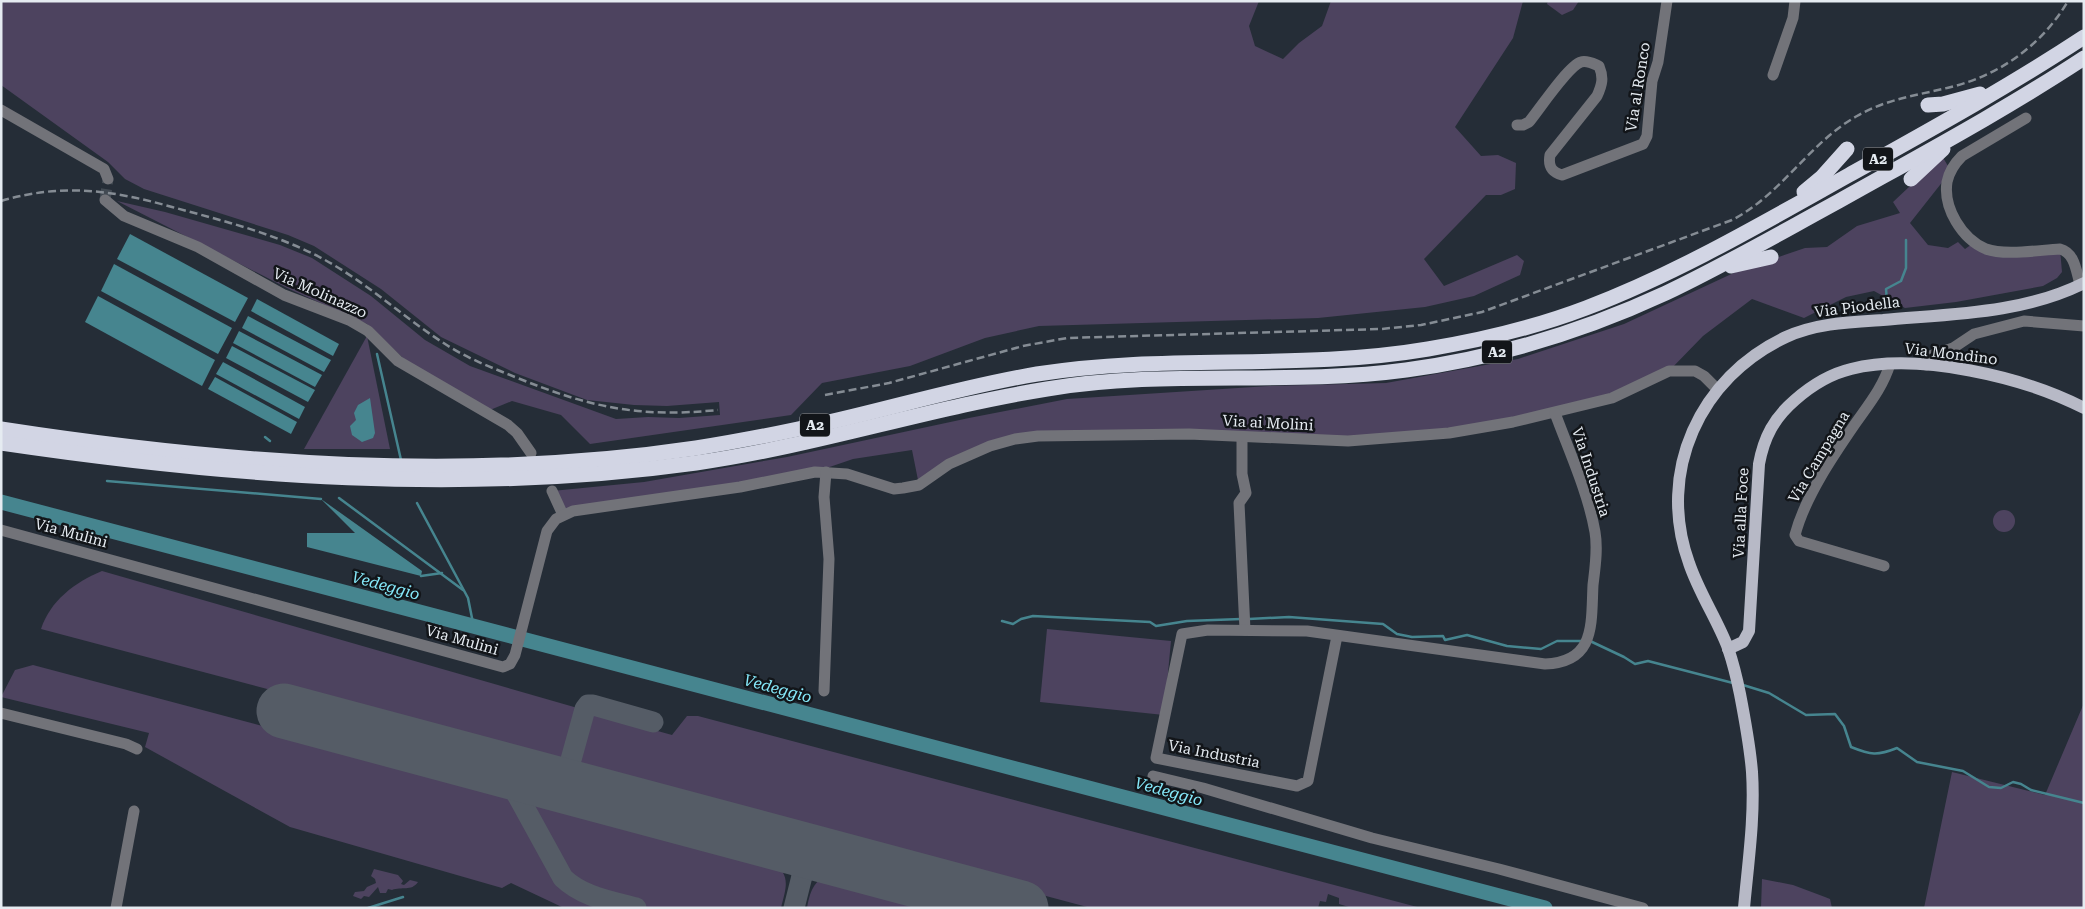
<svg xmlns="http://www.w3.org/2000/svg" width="2085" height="909" font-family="'Roboto Serif',serif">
<rect width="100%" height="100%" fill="#252d37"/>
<!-- green -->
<g fill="#4d435f">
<path d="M1,1H1259L1249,26L1255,46L1283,59L1299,43L1322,26L1331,1H1523L1513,38L1455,127L1481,156L1498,155L1516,163L1515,189L1501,195H1486L1424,259L1444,286L1517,255L1524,261L1520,275L1474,296L1425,307L1318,318L1039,326L985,338L910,366L822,383L791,415L590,444L561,415L512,401L490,410L404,359L367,324L287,288L117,201L165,212L280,245L312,258L371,296L425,340L470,366L616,419L648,417L679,418L720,415L719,402L667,406L634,405L587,400L515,373L441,337L381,289L314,246L288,235L144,189L125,179L108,162L1,85Z"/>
<path d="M1548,1H1579L1573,10L1562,15L1547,4Z"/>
<path d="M1942,156L1951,171L1910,223L1928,245L1948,248L1958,242L1965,249L1975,242L1987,249H2060L2062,272L2057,278L2043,286L1956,302L1905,308L1874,291L1846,297L1804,318L1752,299L1703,336L1669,371L1612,398L1513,422L1348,441L1038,436L990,446L919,485L912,450L853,459L815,472L563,515L552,491L644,482L787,457L969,418L1067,399L1269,386L1386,383L1518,359L1624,324L1740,270L1805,248L1827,247L1857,226L1900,213L1893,202Z"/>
<path d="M367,336L390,449H304Z"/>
<circle cx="2004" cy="521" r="11"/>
<path d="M102,571L581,709L567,755L553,765L41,629C50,601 75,582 102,571Z"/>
<path d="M1047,629L1171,641L1164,715L1040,702Z"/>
<path d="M33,665L771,861C792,875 786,887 781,908H564L511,883L502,888L290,827L145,747L149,733L1,697L15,670Z"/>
<path d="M2084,703V908H1924L1952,772L2045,795Z"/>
<path d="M593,713L672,735L687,716H698L1421,908H1352L1339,904V898L1328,894L1326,902L1320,901L1318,908H1091L583,773C570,756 584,732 589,714Z"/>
<path d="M374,869L398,875L403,881L401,884L404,885L410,880L418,882C411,892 402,886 392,890L388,889L386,893H380L378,887L369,897L364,896L361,899L353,896L355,892L364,891L367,887L376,883L375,879L371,876Z"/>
<path d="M829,877H833L947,908H807C809,895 814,877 829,877Z"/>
<path d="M1762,879L1793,885L1825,897L1830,899L1832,908H1761Z"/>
</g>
<!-- water -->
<g fill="#46858f">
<path d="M130,234L248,298L235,322L117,259Z"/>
<path d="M114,264L232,328L218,354L101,291Z"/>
<path d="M98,296L215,360L202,386L85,322Z"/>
<path d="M257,299L339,344L333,356L251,311Z"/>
<path d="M248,316L331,360L324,372L242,328Z"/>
<path d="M239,331L322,375L315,387L233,343Z"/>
<path d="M232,346L315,390L308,402L226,358Z"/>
<path d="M223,362L305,407L299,419L216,374Z"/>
<path d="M215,377L297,422L291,434L208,389Z"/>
<path d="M370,398L375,433L373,438L362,442L352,435L350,426L356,420L354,413L358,405Z"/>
<path d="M321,499L422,571L421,576L307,547V533H355Z"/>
</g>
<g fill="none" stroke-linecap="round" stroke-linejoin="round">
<!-- stream -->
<g stroke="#46858f" stroke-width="2.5">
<path d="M1887,301L1886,289L1901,281L1906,268V240"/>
<path d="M377,354L401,460"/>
<path d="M265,437L270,441"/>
<path d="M107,481L321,499"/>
<path d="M339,498L463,590"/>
<path d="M417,503L468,598L474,628"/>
<path d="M421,576L442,573"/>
<path d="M1249,619L1289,617L1383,624L1397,634L1412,637L1443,636L1445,640L1467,635L1507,646L1541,649L1557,641H1582"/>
<path d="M1002,621L1013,624L1021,619L1033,616L1150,622L1156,626L1187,621L1241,619"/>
<path d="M1590,641L1624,657L1635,664L1648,661L1733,683"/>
<path d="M1743,685L1769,693L1806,715L1835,714L1844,726L1851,747C1871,755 1877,756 1897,748L1917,762L1963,771L1989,787L2001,788L2013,782L2021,784L2031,790L2084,803"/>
<path d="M368,908L403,897"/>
</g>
<!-- river -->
<path stroke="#46858f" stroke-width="15" d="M1,502L1545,908"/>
<!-- taxiway -->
<g stroke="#555c66" stroke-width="21">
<path d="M503,769L563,878C583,897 610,901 636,908"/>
<path d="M564,785L585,709L588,705H593L653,722"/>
<path d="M778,844C793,850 805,857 802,876C808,859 822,858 837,860"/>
<path d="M794,908L802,876"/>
</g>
<!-- runway -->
<path stroke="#555c66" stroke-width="55" d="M284,711L1021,908"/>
<!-- minor-tunnel -->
<path stroke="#424a53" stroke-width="11" stroke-dasharray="11 5.5" stroke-linecap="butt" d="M105,200L108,179"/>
<!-- minor -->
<g stroke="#727379" stroke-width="11">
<path d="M1773,75L1793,18L1795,1"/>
<path d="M1,110L104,169L108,179"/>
<path d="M2026,118L1962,156C1955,163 1949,172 1947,182C1943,208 1962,239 1986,249C2005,256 2039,250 2060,249C2075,253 2076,271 2080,284"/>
<path d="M1517,125H1523L1529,122C1539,110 1568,66 1581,62C1587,60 1594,64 1599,66C1604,78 1602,85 1597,96L1550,155C1548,166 1551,172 1562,175L1643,144L1647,136L1652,81L1658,62L1667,1"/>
<path d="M105,200L124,216L198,247L284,295L349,320L368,331L398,361L508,425L517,433L531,453"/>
<path d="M1926,365L1930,356L1953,348L1974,334L2024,321L2084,326"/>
<path d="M1242,437V474L1246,493L1239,503L1245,630"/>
<path d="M552,491L563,515"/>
<path d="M1,530L503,667L510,664L515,655L547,531L556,519L573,511L740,487L815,472L847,474L894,489L903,488L919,485L949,464L990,446L1015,439L1038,436L1189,434L1348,441L1449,433L1513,422L1612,398L1669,371H1695L1704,376L1717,389"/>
<path d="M1884,566L1799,541L1795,535C1805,497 1833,456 1855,424C1869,404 1883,387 1890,364"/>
<path d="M1337,636L1308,781L1297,786L1156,758L1182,634L1208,630L1307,631L1545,664C1596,662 1591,624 1593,585C1595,568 1598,549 1595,532C1588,492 1569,451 1555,413"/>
<path d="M824,691L829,559L824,497L826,472"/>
<path d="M1,713L126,744L137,749"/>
<path d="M1153,776L1203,788L1372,838L1499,869L1643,908"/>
<path d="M116,908L134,811"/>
</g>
<!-- major -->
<g stroke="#b7b9c6" stroke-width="12">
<path d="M1728,649L1743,642L1749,631L1759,464C1764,437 1774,418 1795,400C1812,385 1830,374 1851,369C1918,352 2024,377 2084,408"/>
<path d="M1744,908C1748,863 1755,817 1752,772C1750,746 1745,720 1740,694C1737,679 1733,663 1728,648C1717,619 1699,593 1689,563C1656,472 1700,377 1786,337C1816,323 1851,322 1883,320C1950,314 2022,314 2084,283"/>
</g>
<!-- highway -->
<g stroke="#d2d5e4" stroke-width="15">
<path d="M1928,105L1943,104L1980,94"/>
<path d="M1911,179L1943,149"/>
<path d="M1804,192L1822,177L1847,149"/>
<path d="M1731,266L1771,257"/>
<path d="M1,429C228,464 468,482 696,448C739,441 782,433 825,423C896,407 965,386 1037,374C1167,353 1299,371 1428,349C1482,340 1536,327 1586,308C1678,273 1763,223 1849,175C1928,131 2008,87 2084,37"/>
<path d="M1,443C231,477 465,495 696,463C815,446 929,408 1047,389C1166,369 1287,386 1406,370C1496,358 1584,331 1666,293C1725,265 1782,232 1839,201C1921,155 2005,110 2084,58"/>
</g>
<!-- rail -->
<g stroke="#858c94" stroke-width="2.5" stroke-dasharray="8 4" stroke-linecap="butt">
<path d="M1,201C62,183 112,190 172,207C224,221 277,234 325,260C367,283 402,316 442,342C464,357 490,367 515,377C589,407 637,418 718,410"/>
<path d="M825,395L889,383L1023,346L1067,338L1381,329L1421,325L1482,312L1732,220C1782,194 1809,143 1857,116C1886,99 1919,95 1951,87C2000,75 2042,45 2068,1"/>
</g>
</g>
<g text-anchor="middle" stroke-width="5" stroke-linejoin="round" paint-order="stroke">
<!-- shield labels -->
<g fill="#121519" stroke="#a6abb0" stroke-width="1">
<rect x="1863" y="147.5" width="30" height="23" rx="4"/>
<rect x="1482" y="340.5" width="30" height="23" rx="4"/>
<rect x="800" y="413.5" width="30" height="23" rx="4"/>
</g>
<g font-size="14" font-weight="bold" fill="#e5ebf1">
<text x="1878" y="164">A2</text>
<text x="1497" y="357">A2</text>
<text x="815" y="430">A2</text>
</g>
<!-- street labels -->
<g font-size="15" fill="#e5ebf1" stroke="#121519">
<text transform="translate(1638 87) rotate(-81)" y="5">Via al Ronco</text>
<text transform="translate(320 293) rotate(24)" y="5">Via Molinazzo</text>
<text transform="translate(1857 307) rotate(-7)" y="5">Via Piodella</text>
<text transform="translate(1951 354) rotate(7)" y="5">Via Mondino</text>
<text transform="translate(1268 423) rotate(3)" y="5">Via ai Molini</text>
<text transform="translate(1819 457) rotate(-59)" y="5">Via Campagna</text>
<text transform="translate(1591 472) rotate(72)" y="5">Via Industria</text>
<text transform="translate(1741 513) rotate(-87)" y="5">Via alla Foce</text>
<text transform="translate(71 533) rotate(15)" y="5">Via Mulini</text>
<text transform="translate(462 640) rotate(16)" y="5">Via Mulini</text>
<text transform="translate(1214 754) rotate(11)" y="5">Via Industria</text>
</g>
<!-- water labels -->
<g font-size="16" font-style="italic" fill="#86eafb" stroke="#121519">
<text transform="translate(386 585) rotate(15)" y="6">Vedeggio</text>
<text transform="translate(778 688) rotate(15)" y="6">Vedeggio</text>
<text transform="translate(1169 791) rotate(15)" y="6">Vedeggio</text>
</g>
</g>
<!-- border -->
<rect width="2085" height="909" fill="none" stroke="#e5ebf1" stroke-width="5"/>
</svg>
